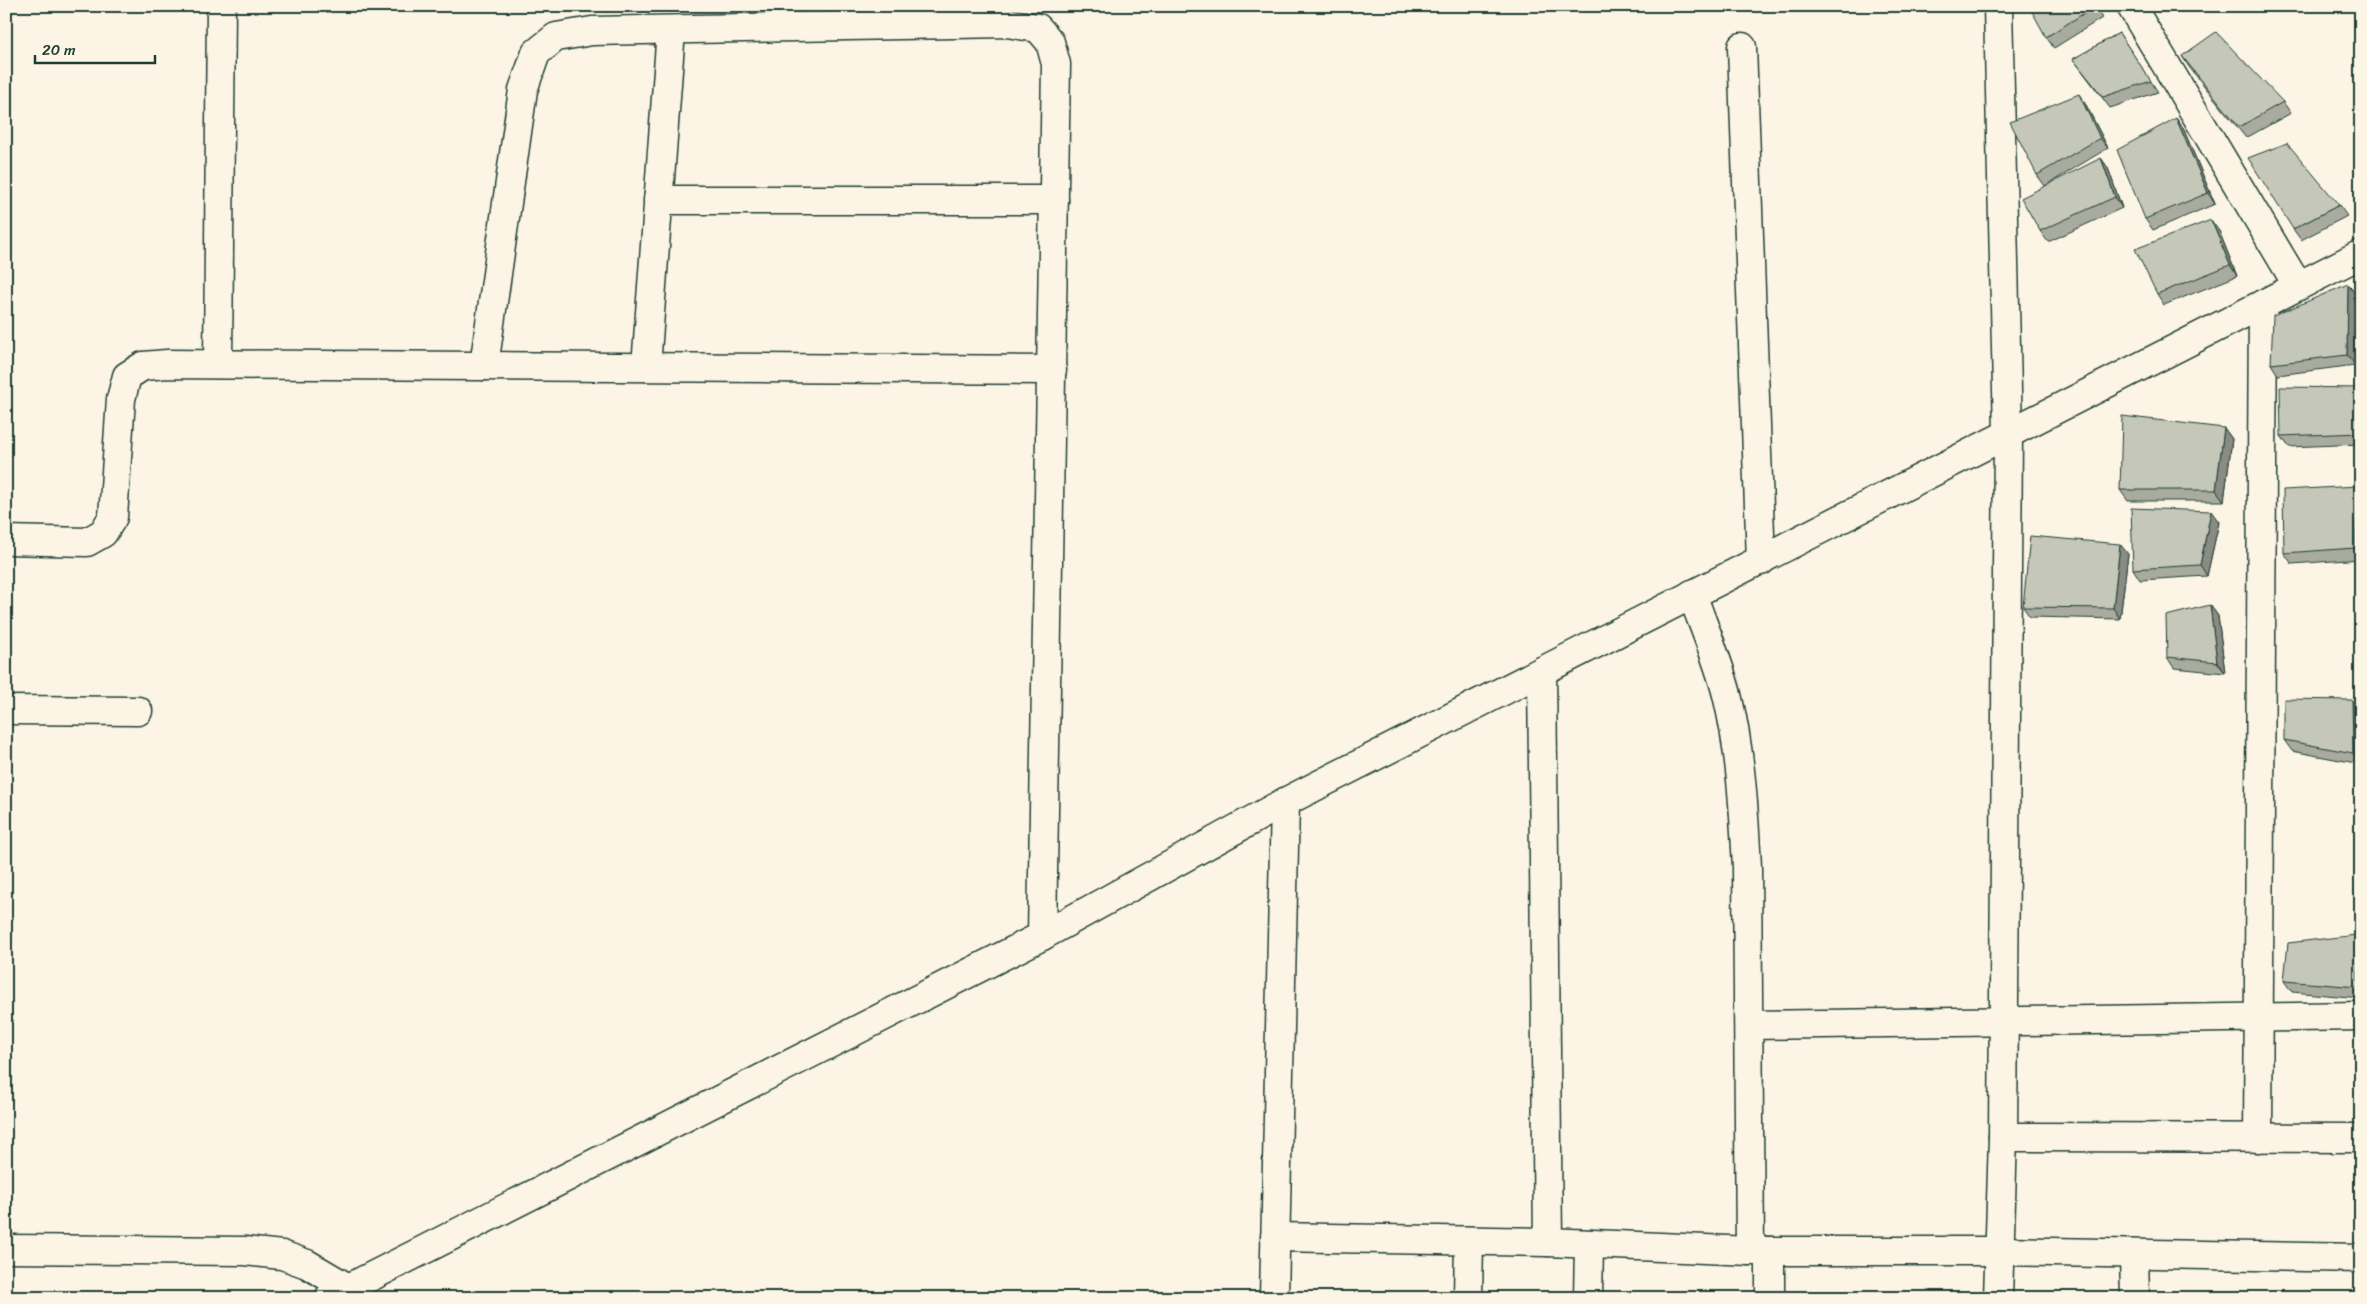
<svg xmlns="http://www.w3.org/2000/svg" width="2367" height="1304" font-family="Sriracha,sans-serif">
<rect width="100%" height="100%" fill="#fcf5e5"/>
<filter id="ink" filterUnits="userSpaceOnUse"><feTurbulence type="fractalNoise" baseFrequency=".02" numOctaves="2"/><feDisplacementMap in="SourceGraphic" scale="10" xChannelSelector="R" yChannelSelector="G"/><feConvolveMatrix kernelMatrix="1 2 1 2 8 2 1 2 1" color-interpolation-filters="sRGB"/></filter>
<g filter="url(#ink)">
<g fill="none" stroke-linecap="round" stroke-linejoin="round">
<!-- minor casing -->
<g stroke="#1f3d34" stroke-width="31">
<g id="minor">
<path d="M1998,6L2008,433L2003,1137L1998,1298"/>
<path d="M2131,6L2298,286"/>
<path d="M1742,47L1761,561"/>
<path d="M658,200H1054"/>
<path d="M218,364L221,6"/>
<path d="M484,366L523,90L536,53L556,37L592,31L1007,23L1038,28L1050,42L1056,64L1042,936"/>
<path d="M646,367L671,30"/>
<path d="M6,540L87,542L103,533L113,517L121,399L127,376L143,366L167,364L1052,370"/>
<path d="M1692,594C1704,628 1720,664 1728,699C1741,754 1744,811 1747,867L1750,1251"/>
<path d="M1542,671L1548,1242"/>
<path d="M6,710L138,711"/>
<path d="M1749,1025L2361,1016"/>
<path d="M2003,1137L2361,1138"/>
<path d="M2258,1138L2263,304"/>
<path d="M1275,1237L1548,1242L1750,1251H1999L2361,1258"/>
<path d="M6,1249L245,1251L282,1255L307,1264L348,1288"/>
<path d="M2134,1254L2135,1298"/>
<path d="M329,1298L1042,936L1285,802L2361,254"/>
<path d="M1274,1298L1285,802"/>
<path d="M1468,1298L1469,1241"/>
<path d="M1588,1298L1589,1244"/>
<path d="M1770,1298V1251"/>
</g>
</g>
<!-- minor -->
<use href="#minor" stroke="#fcf5e5" stroke-width="28"/>
</g>
<!-- wall -->
<g fill="#a9ab9f" stroke="#1f3d34">
<path d="M2094,6L2102,18L2054,48L2046,37Z"/>
<path d="M2119,33L2158,92L2110,108L2073,59Z"/>
<path d="M2182,56L2283,102L2291,113L2246,138L2189,67Z"/>
<path d="M2086,105L2108,148L2045,186L2037,175Z"/>
<path d="M2176,118L2183,128L2215,204L2153,230L2145,219Z"/>
<path d="M2101,158L2108,168L2122,208L2048,242L2040,231Z"/>
<path d="M2339,205L2347,216L2301,240L2293,229Z"/>
<path d="M2219,231L2237,276L2164,305L2157,294Z"/>
<path d="M2348,284L2356,295L2355,365L2278,375L2271,364Z"/>
<path d="M2361,388V444L2289,447L2281,436Z"/>
<path d="M2224,428L2232,439L2224,501H2128L2120,490Z"/>
<path d="M2361,490V559L2292,564L2284,553Z"/>
<path d="M2219,522L2207,576L2140,580L2133,569Z"/>
<path d="M2128,554L2120,619L2030,617L2023,607Z"/>
<path d="M2210,605L2218,616L2225,673L2174,668L2167,657Z"/>
<path d="M2360,711L2361,764L2292,751L2284,740Z"/>
<path d="M2356,935L2361,941V998L2292,992L2284,981Z"/>
</g>
<!-- shaded-wall -->
<g fill="#8a8b82" stroke="#1f3d34">
<path d="M2079,94L2086,105L2108,148L2100,138Z"/>
<path d="M2176,118L2183,128L2215,204L2208,193Z"/>
<path d="M2101,158L2108,168L2122,208L2115,197Z"/>
<path d="M2211,220L2219,231L2237,276L2230,265Z"/>
<path d="M2348,284L2356,295L2355,365L2347,355Z"/>
<path d="M2224,428L2232,439L2224,501L2216,490Z"/>
<path d="M2358,486L2361,490V556L2355,548Z"/>
<path d="M2211,511L2219,522L2207,576L2200,565Z"/>
<path d="M2120,544L2128,554L2120,619L2113,608Z"/>
<path d="M2210,605L2218,616L2225,673L2217,662Z"/>
<path d="M2352,700L2360,711L2361,764L2353,753Z"/>
<path d="M2356,935L2361,941V991L2358,987Z"/>
</g>
<!-- building -->
<g fill="#c5c7b9" stroke="#1f3d34">
<path d="M2029,6H2094V7L2046,37Z"/>
<path d="M2216,32L2283,102L2239,127L2182,56Z"/>
<path d="M2119,33L2151,81L2103,97L2073,59Z"/>
<path d="M2079,94L2100,138L2037,175L2010,122Z"/>
<path d="M2176,118L2208,193L2145,219L2117,150Z"/>
<path d="M2287,143L2339,205L2293,229L2248,158Z"/>
<path d="M2101,158L2115,197L2040,231L2021,198Z"/>
<path d="M2211,220L2230,265L2157,294L2135,249Z"/>
<path d="M2348,284L2347,355L2271,364L2273,316Z"/>
<path d="M2280,387L2361,388V433L2281,436Z"/>
<path d="M2122,416L2224,428L2216,490H2120Z"/>
<path d="M2358,486L2355,548L2284,553L2283,490Z"/>
<path d="M2131,508L2211,511L2200,565L2133,569Z"/>
<path d="M2030,536L2120,544L2113,608L2023,607Z"/>
<path d="M2210,605L2217,662L2167,657L2166,616Z"/>
<path d="M2284,699L2352,700L2353,753L2284,740Z"/>
<path d="M2356,935L2358,987L2284,981L2288,943Z"/>
</g>
</g>
<!-- margin -->
<rect width="2367" height="1304" fill="none" stroke="#fcf5e5" stroke-width="25"/>
<rect x="12" y="12" width="2342" height="1279" fill="none" stroke="#1f3d34" stroke-width="2" filter="url(#ink)"/>
<!-- scale -->
<path d="M35 55v8h120v-8" fill="none" stroke="#1f3d34" stroke-width="2.5"/>
<text x="42" y="55" font-size="15" fill="#1f3d34" stroke="#fcf5e5" stroke-width="4" paint-order="stroke">20 m</text>
</svg>
